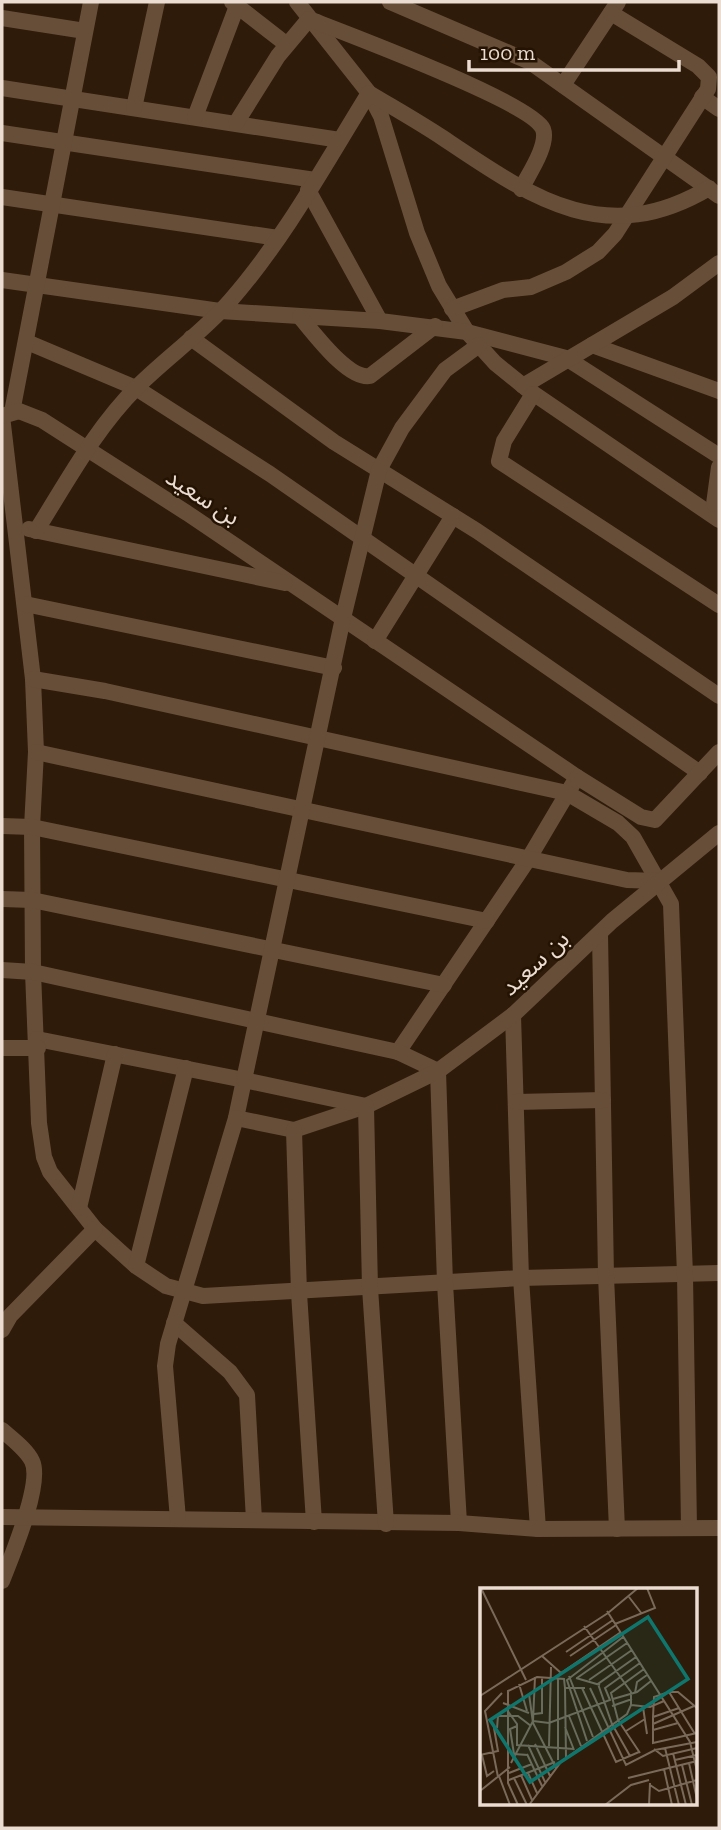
<svg xmlns="http://www.w3.org/2000/svg" width="721" height="1830" font-family="'Zilla Slab','Noto Sans Arabic',serif">
<rect width="100%" height="100%" fill="#2e1b09"/>
<g fill="none" stroke-linecap="round" stroke-linejoin="round">
<!-- street -->
<g stroke="#674e39" stroke-width="16">
<path d="M232,2L286,44"/>
<path d="M297,2L369,93L381,116L417,233L439,286L467,332L495,363L527,389L719,520"/>
<path d="M390,2L530,62L719,196"/>
<path d="M2,18L85,31"/>
<path d="M563,85L618,2"/>
<path d="M2,88L340,140"/>
<path d="M702,97L719,109"/>
<path d="M134,108L157,2"/>
<path d="M195,117L237,6"/>
<path d="M236,123L278,56L309,19C345,33 532,103 543,129C549,145 528,175 521,189"/>
<path d="M2,133L315,180"/>
<path d="M308,190L380,321"/>
<path d="M2,197L278,238"/>
<path d="M2,280L220,311L380,321L467,332L566,358L719,456"/>
<path d="M452,309L503,290L531,287L566,272L598,252L615,234L708,89L709,77L698,66L611,13"/>
<path d="M300,317C314,333 348,380 370,376L435,326"/>
<path d="M191,338L334,442L477,531L719,696"/>
<path d="M27,342L136,388L270,474L700,773"/>
<path d="M592,345L719,391"/>
<path d="M523,386L673,297L719,263"/>
<path d="M533,394L504,441L499,461L719,605"/>
<path d="M12,412L91,2"/>
<path d="M2,416L33,679L36,752L32,827L33,972L39,1123L44,1157L50,1172L95,1229L136,1266L166,1286L203,1296L521,1278L719,1273"/>
<path d="M2,416L19,411L42,420L187,513L577,777L529,858L398,1052"/>
<path d="M714,504L719,467"/>
<path d="M29,529L285,583"/>
<path d="M36,531C67,482 95,429 137,387C167,357 202,333 230,301C285,238 325,164 369,93C394,108 419,122 443,138C531,197 604,250 709,188"/>
<path d="M25,604L334,668"/>
<path d="M375,641L453,516"/>
<path d="M33,679L105,691L567,793L618,823L633,837L671,904L685,1275L689,1528"/>
<path d="M36,752L627,880L658,881"/>
<path d="M577,777L641,817L655,820L719,752"/>
<path d="M2,826L32,827L487,921"/>
<path d="M2,899L32,900L444,985"/>
<path d="M600,934L606,1276L617,1529"/>
<path d="M2,970L33,972L398,1052L438,1071L445,1283L459,1523"/>
<path d="M513,1015L521,1278L538,1529"/>
<path d="M37,1039L244,1080L236,1118L294,1130"/>
<path d="M2,1048H38"/>
<path d="M516,1102L603,1100"/>
<path d="M294,1130L366,1106L438,1071L513,1015L612,921L719,833"/>
<path d="M294,1130L299,1293L314,1522"/>
<path d="M79,1208L115,1054"/>
<path d="M136,1266L186,1068"/>
<path d="M174,1323L230,1372L247,1395L254,1520"/>
<path d="M2,1330L10,1316L95,1229"/>
<path d="M2,1430C12,1439 26,1449 32,1461C43,1483 11,1558 2,1581"/>
<path d="M2,1517L459,1523L538,1529L719,1528"/>
<path d="M178,1519L165,1366L168,1344L236,1118"/>
<path d="M386,1524L370,1288L366,1106L244,1080L343,618L379,470L402,428L445,370L479,345"/>
</g>
</g>
<g text-anchor="middle" stroke-width="5" stroke-linejoin="round" paint-order="stroke">
<!-- street labels -->
<g font-size="24" fill="#ebddd2" stroke="#241202">
<text transform="translate(203 497) rotate(33)" y="8">بن سعيد</text>
<text transform="translate(535 963) rotate(-43)" y="8">بن سعيد</text>
</g>
</g>
<!-- overview -->
<g transform="translate(480 1588)">
<rect width="217" height="217" fill="#2e1b09"/>
<path fill="none" stroke="#7a6959" stroke-width="2" d="M1,0L46,92M149,9L162,26M127,23L210,154L217,183M135,36L175,20L167,0M86,64L133,32M62,68L81,85L141,44M90,68L136,37M89,88L113,149M78,90V172M96,90L120,97M97,90L147,55M109,92L152,62M39,96L47,123M102,100L136,174L159,164M110,100L146,177L175,162L217,154M189,104H198L217,120M155,105L157,94L167,87M49,106L53,135L76,180M0,108L128,25L158,0M133,111L157,104L171,93M23,115L49,125M151,117L170,119L184,113M132,118L152,111M163,119L167,146M199,120L173,129L174,109L189,104L215,146M27,122L37,136V157L94,161M54,126L62,125V89M89,128L101,158M173,129V155L217,145M138,132L131,105L164,81M138,132L160,165M53,133L69,135L130,112L125,100L160,75M173,136L214,118M37,138L30,141L34,166L48,167M85,139L94,162M17,140L18,128H38L51,138M173,142L198,135M146,143L165,131M107,153L87,92L143,49M55,156L70,188M48,157L65,194M69,158L71,79M185,160L199,217M174,161L183,168L217,160M193,165L206,217M47,166L62,198M0,167L18,163L14,140M2,167L7,188L14,183M150,168L132,136L118,96L156,69M86,170L85,100H105M195,172L217,167M31,175L53,133L55,89M209,175L217,211M202,177L212,217M184,181L192,217M29,185L52,176M48,185L57,205M41,187L52,212M19,188L30,217M18,189L5,123L22,105M34,190L47,217M148,190L217,173M29,192L75,174M170,197L179,203L217,192M0,203L30,179M38,217L28,195V103L57,89L84,91L85,100M49,217L81,174L147,126L151,117V104L104,38M125,217L151,197L169,192M169,217L170,195"/>
<path fill="#0f766e" fill-opacity="0.15" stroke="#0f766e" stroke-width="3.5" d="M168,29L208,91L50,194L10,132Z"/>
<rect width="217" height="217" fill="none" stroke="#ebddd2" stroke-width="3.5"/>
</g>
<!-- border -->
<rect width="721" height="1830" fill="none" stroke="#ebddd2" stroke-width="7"/>
<!-- scale -->
<path d="M469 60v10h210v-10" fill="none" stroke="#ebddd2" stroke-width="3.5"/>
<text x="480" y="60" font-size="21" fill="#ebddd2" stroke="#241202" stroke-width="5" paint-order="stroke">100 m</text>
</svg>
